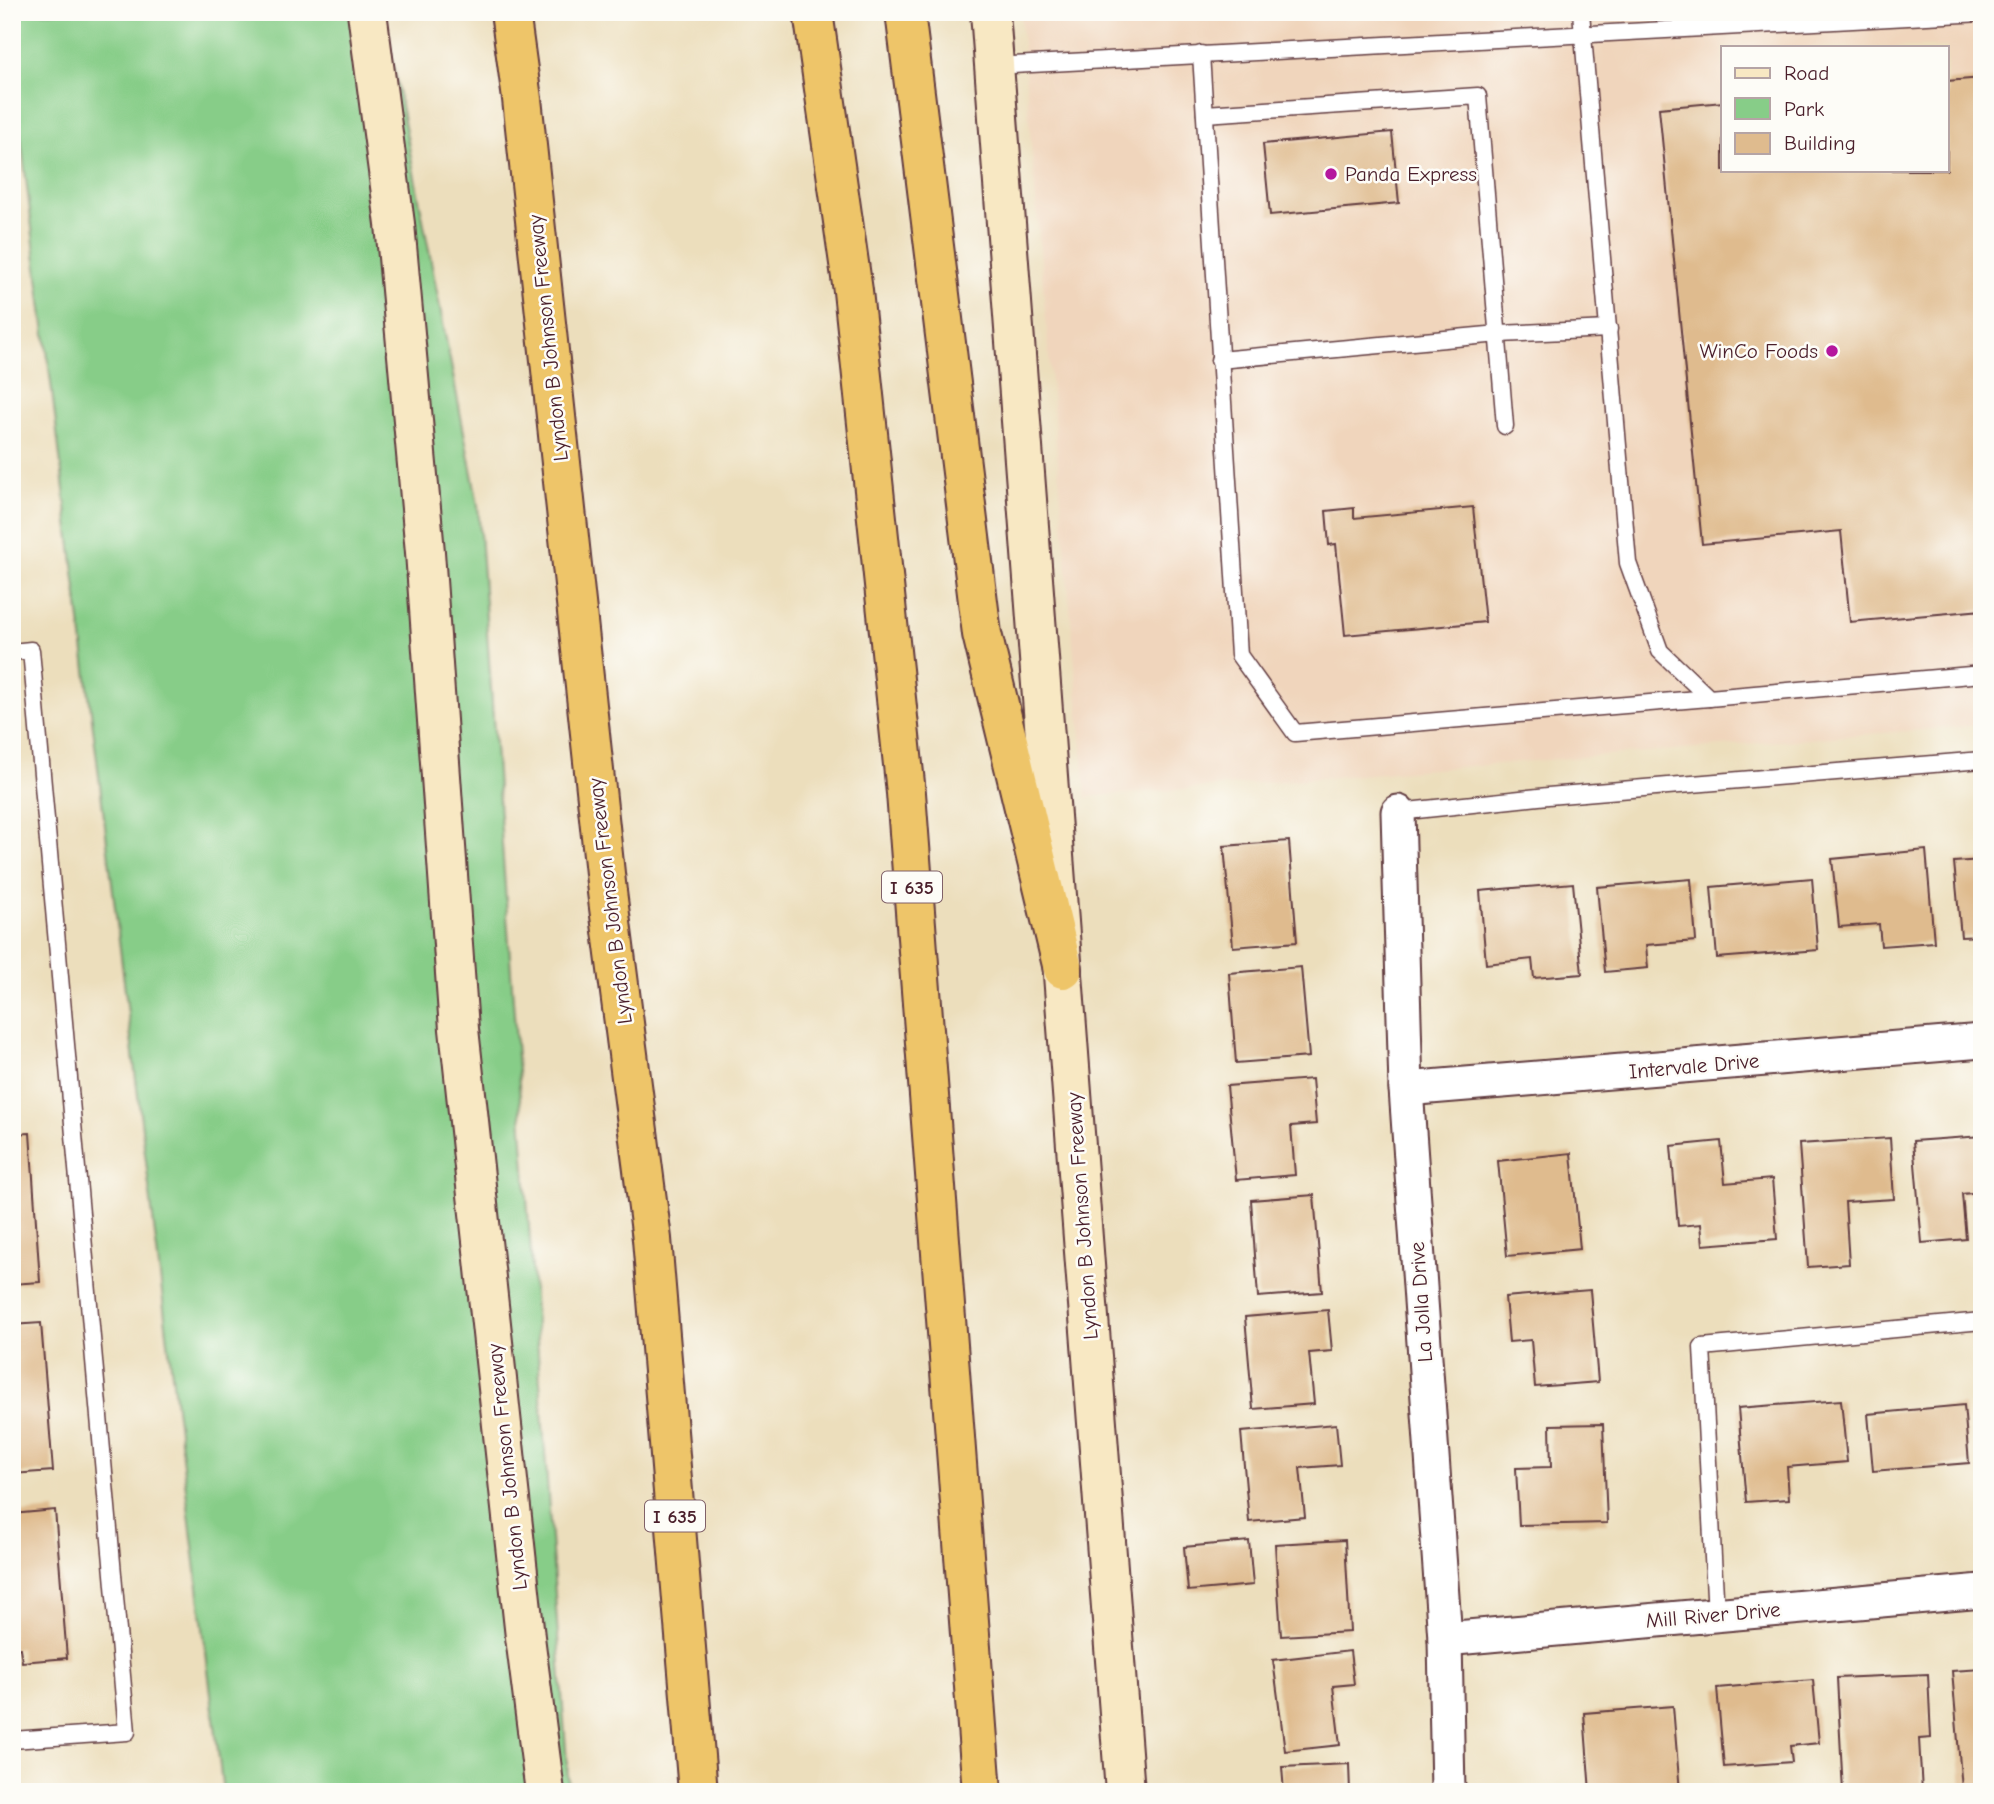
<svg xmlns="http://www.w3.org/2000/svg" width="1994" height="1804" font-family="'Comic Neue',sans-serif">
<rect width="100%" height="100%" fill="#fdfcf7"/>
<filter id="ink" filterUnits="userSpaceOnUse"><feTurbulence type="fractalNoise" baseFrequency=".0143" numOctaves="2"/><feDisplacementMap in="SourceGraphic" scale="14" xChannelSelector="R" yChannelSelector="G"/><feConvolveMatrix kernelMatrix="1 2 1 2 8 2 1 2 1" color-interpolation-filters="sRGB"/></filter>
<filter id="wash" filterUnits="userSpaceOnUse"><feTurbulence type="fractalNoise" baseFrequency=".00686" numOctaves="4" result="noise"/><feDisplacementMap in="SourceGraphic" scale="28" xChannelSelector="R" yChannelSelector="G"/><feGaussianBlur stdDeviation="1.57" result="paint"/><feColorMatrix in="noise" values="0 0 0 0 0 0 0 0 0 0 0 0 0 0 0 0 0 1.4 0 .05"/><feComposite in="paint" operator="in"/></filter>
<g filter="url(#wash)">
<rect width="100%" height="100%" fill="#ecdebc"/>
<!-- built -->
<path fill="#f0d5bc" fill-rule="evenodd" d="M1020,12H1982V725L1086,797ZM1723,47H1947V170H1723Z"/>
<!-- green -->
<path fill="#87cd88" stroke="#68765a" stroke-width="2" d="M12,12H383L478,505L569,1792H223L12,64Z"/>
<g id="blocks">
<!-- building -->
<g fill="#dfbb8e">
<path d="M1982,78V610L1850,622L1841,531L1702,544L1659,108L1723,102V170H1947V81Z"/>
<path d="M1392,132L1399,203L1270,215L1263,144Z"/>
<path d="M1473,507L1485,622L1345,635L1336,544L1329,545L1326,511L1354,508V518Z"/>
<path d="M1289,841L1297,942L1233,947L1224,846Z"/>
<path d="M1926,850L1934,942L1881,946L1879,924L1839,927L1832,859Z"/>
<path d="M1982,860V936L1961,937L1954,862Z"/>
<path d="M1812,878L1818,950L1717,958L1711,887Z"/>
<path d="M1691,879L1696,941L1646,945L1648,968L1605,972L1597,887Z"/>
<path d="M1573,883L1582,974L1534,978L1532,959L1486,964L1480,891Z"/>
<path d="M1301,967L1309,1057L1236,1063L1229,973Z"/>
<path d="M1312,1079L1316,1124L1291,1126L1295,1175L1236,1180L1227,1086Z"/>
<path d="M30,1133L40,1282L12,1284V1134Z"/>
<path d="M1982,1136V1192L1962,1194L1966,1239L1922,1243L1913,1141Z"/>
<path d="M1890,1138L1894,1199L1845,1202L1849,1264L1808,1267L1799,1144Z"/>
<path d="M1721,1141L1725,1183L1772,1179L1777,1239L1703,1245L1701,1224L1678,1226L1671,1146Z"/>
<path d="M1571,1153L1580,1249L1507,1256L1498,1161Z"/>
<path d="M1314,1195L1322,1292L1258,1297L1251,1200Z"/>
<path d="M1590,1290L1598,1382L1535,1387L1531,1340L1509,1342L1505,1297Z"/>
<path d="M1328,1310L1332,1351L1309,1353L1314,1404L1253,1409L1245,1317Z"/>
<path d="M41,1323L53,1471L12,1474V1325Z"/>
<path d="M1841,1400L1847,1462L1787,1467L1789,1499L1746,1502L1738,1408Z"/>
<path d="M1964,1405L1969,1463L1873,1471L1868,1414Z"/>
<path d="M1336,1424L1340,1465L1300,1468L1305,1517L1249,1522L1241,1432Z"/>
<path d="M1603,1424L1607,1523L1519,1525L1516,1468L1551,1467L1550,1425Z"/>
<path d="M55,1510L67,1658L22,1662L20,1648L12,1649V1514Z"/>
<path d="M1345,1540L1350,1632L1281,1636L1275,1544Z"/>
<path d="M1249,1541L1253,1585L1188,1591L1184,1547Z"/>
<path d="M1350,1651L1354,1684L1333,1686L1340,1745L1285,1751L1273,1660Z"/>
<path d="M1982,1669V1788L1962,1789L1952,1671Z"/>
<path d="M1928,1674L1931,1738L1919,1739L1922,1792H1843L1837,1678Z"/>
<path d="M1813,1680L1819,1743L1790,1746L1792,1762L1724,1767L1717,1688Z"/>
<path d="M1673,1706L1680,1792H1590L1584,1713Z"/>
<path d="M1349,1764L1350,1792H1284L1282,1767Z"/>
</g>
</g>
</g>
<g filter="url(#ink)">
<use href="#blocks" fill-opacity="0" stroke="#623c41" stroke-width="2"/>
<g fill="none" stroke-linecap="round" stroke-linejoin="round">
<!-- lane casing -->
<g stroke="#623c41" stroke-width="19">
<g id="lane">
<path d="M1581,12L1628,563L1660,651L1709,698L1982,674"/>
<path d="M1201,54L1239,655L1295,733L1709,698"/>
<path d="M994,66L1982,13"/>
<path d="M1205,114L1478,96L1505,426"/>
<path d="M1219,360L1499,334L1609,329"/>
<path d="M12,652L31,650L127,1732L12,1740"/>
<path d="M1398,812L1548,796L1982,760"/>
<path d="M1716,1615L1702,1347L1982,1321"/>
</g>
</g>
<!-- street casing -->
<g stroke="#623c41" stroke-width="37">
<g id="street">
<path d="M1398,812L1406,1089L1445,1639L1448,1792"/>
<path d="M1406,1089L1982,1041"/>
<path d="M1445,1639L1982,1591"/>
</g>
</g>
<!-- secondary casing -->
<g stroke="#623c41" stroke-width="42">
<g id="secondary">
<path d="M367,12L395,224L425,552L459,1029L525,1637L545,1792"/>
<path d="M990,12L1125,1792"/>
</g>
</g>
<!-- highway casing -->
<g stroke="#623c41" stroke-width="42">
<g id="highway">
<path d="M510,12L522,99L607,892L652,1239L698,1792"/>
<path d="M813,12L853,291L906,793L982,1792"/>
<path d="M905,12L982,634L1063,969"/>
</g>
</g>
<!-- lane -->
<use href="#lane" stroke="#fff" stroke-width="16"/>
<!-- street -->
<use href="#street" stroke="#fff" stroke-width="33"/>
<!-- secondary -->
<use href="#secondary" stroke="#f8e8c3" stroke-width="38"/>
<!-- highway -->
<use href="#highway" stroke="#eec569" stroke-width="38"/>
</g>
</g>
<!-- markers -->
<g fill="#b5179e" stroke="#fdfcf7" stroke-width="2.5">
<circle cx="1331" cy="174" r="7"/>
<circle cx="1832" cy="351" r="7"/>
</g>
<g text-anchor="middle" stroke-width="5" stroke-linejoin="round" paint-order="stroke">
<!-- shield labels -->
<g fill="#fdfcf7" stroke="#806168" stroke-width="2">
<rect x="882" y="871.5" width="60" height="31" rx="5"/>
<rect x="645" y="1500.5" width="60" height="31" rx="5"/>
</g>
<g font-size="19" font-weight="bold" fill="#4a1f2b">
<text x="912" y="894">I 635</text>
<text x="675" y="1523">I 635</text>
</g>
<!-- poi labels -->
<g font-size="21" fill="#4a1f2b" stroke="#fdfcf7" text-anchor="start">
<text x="1345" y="181">Panda Express</text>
<text x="1818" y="358" text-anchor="end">WinCo Foods</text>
</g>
<!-- street labels -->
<g font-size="21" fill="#4a1f2b" stroke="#fdfcf7">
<text transform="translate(548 338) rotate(-96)" y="7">Lyndon B Johnson Freeway</text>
<text transform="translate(610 901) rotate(-97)" y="7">Lyndon B Johnson Freeway</text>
<text transform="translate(1694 1066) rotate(-5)" y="7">Intervale Drive</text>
<text transform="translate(1082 1216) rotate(-94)" y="7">Lyndon B Johnson Freeway</text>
<text transform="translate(1421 1302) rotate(-94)" y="7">La Jolla Drive</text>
<text transform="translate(507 1467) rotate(-96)" y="7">Lyndon B Johnson Freeway</text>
<text transform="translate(1713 1615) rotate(-5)" y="7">Mill River Drive</text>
</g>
</g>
<!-- margin -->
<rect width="1994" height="1804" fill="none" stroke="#fdfcf7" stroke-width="42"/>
<!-- legend -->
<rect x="1721" y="46" width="228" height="126" fill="#fdfcf7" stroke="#b5a4a5" stroke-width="2"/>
<rect x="1735" y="68" width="35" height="10" fill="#f8e8c3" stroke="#b5a4a5" stroke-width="2"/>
<text x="1784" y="80" font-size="21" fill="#4a1f2b">Road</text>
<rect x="1735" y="98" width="35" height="21" fill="#87cd88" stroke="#b5a4a5" stroke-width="2"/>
<text x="1784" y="116" font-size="21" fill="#4a1f2b">Park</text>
<rect x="1735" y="133" width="35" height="21" fill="#dfbb8e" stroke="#b5a4a5" stroke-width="2"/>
<text x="1784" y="150" font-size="21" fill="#4a1f2b">Building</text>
</svg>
